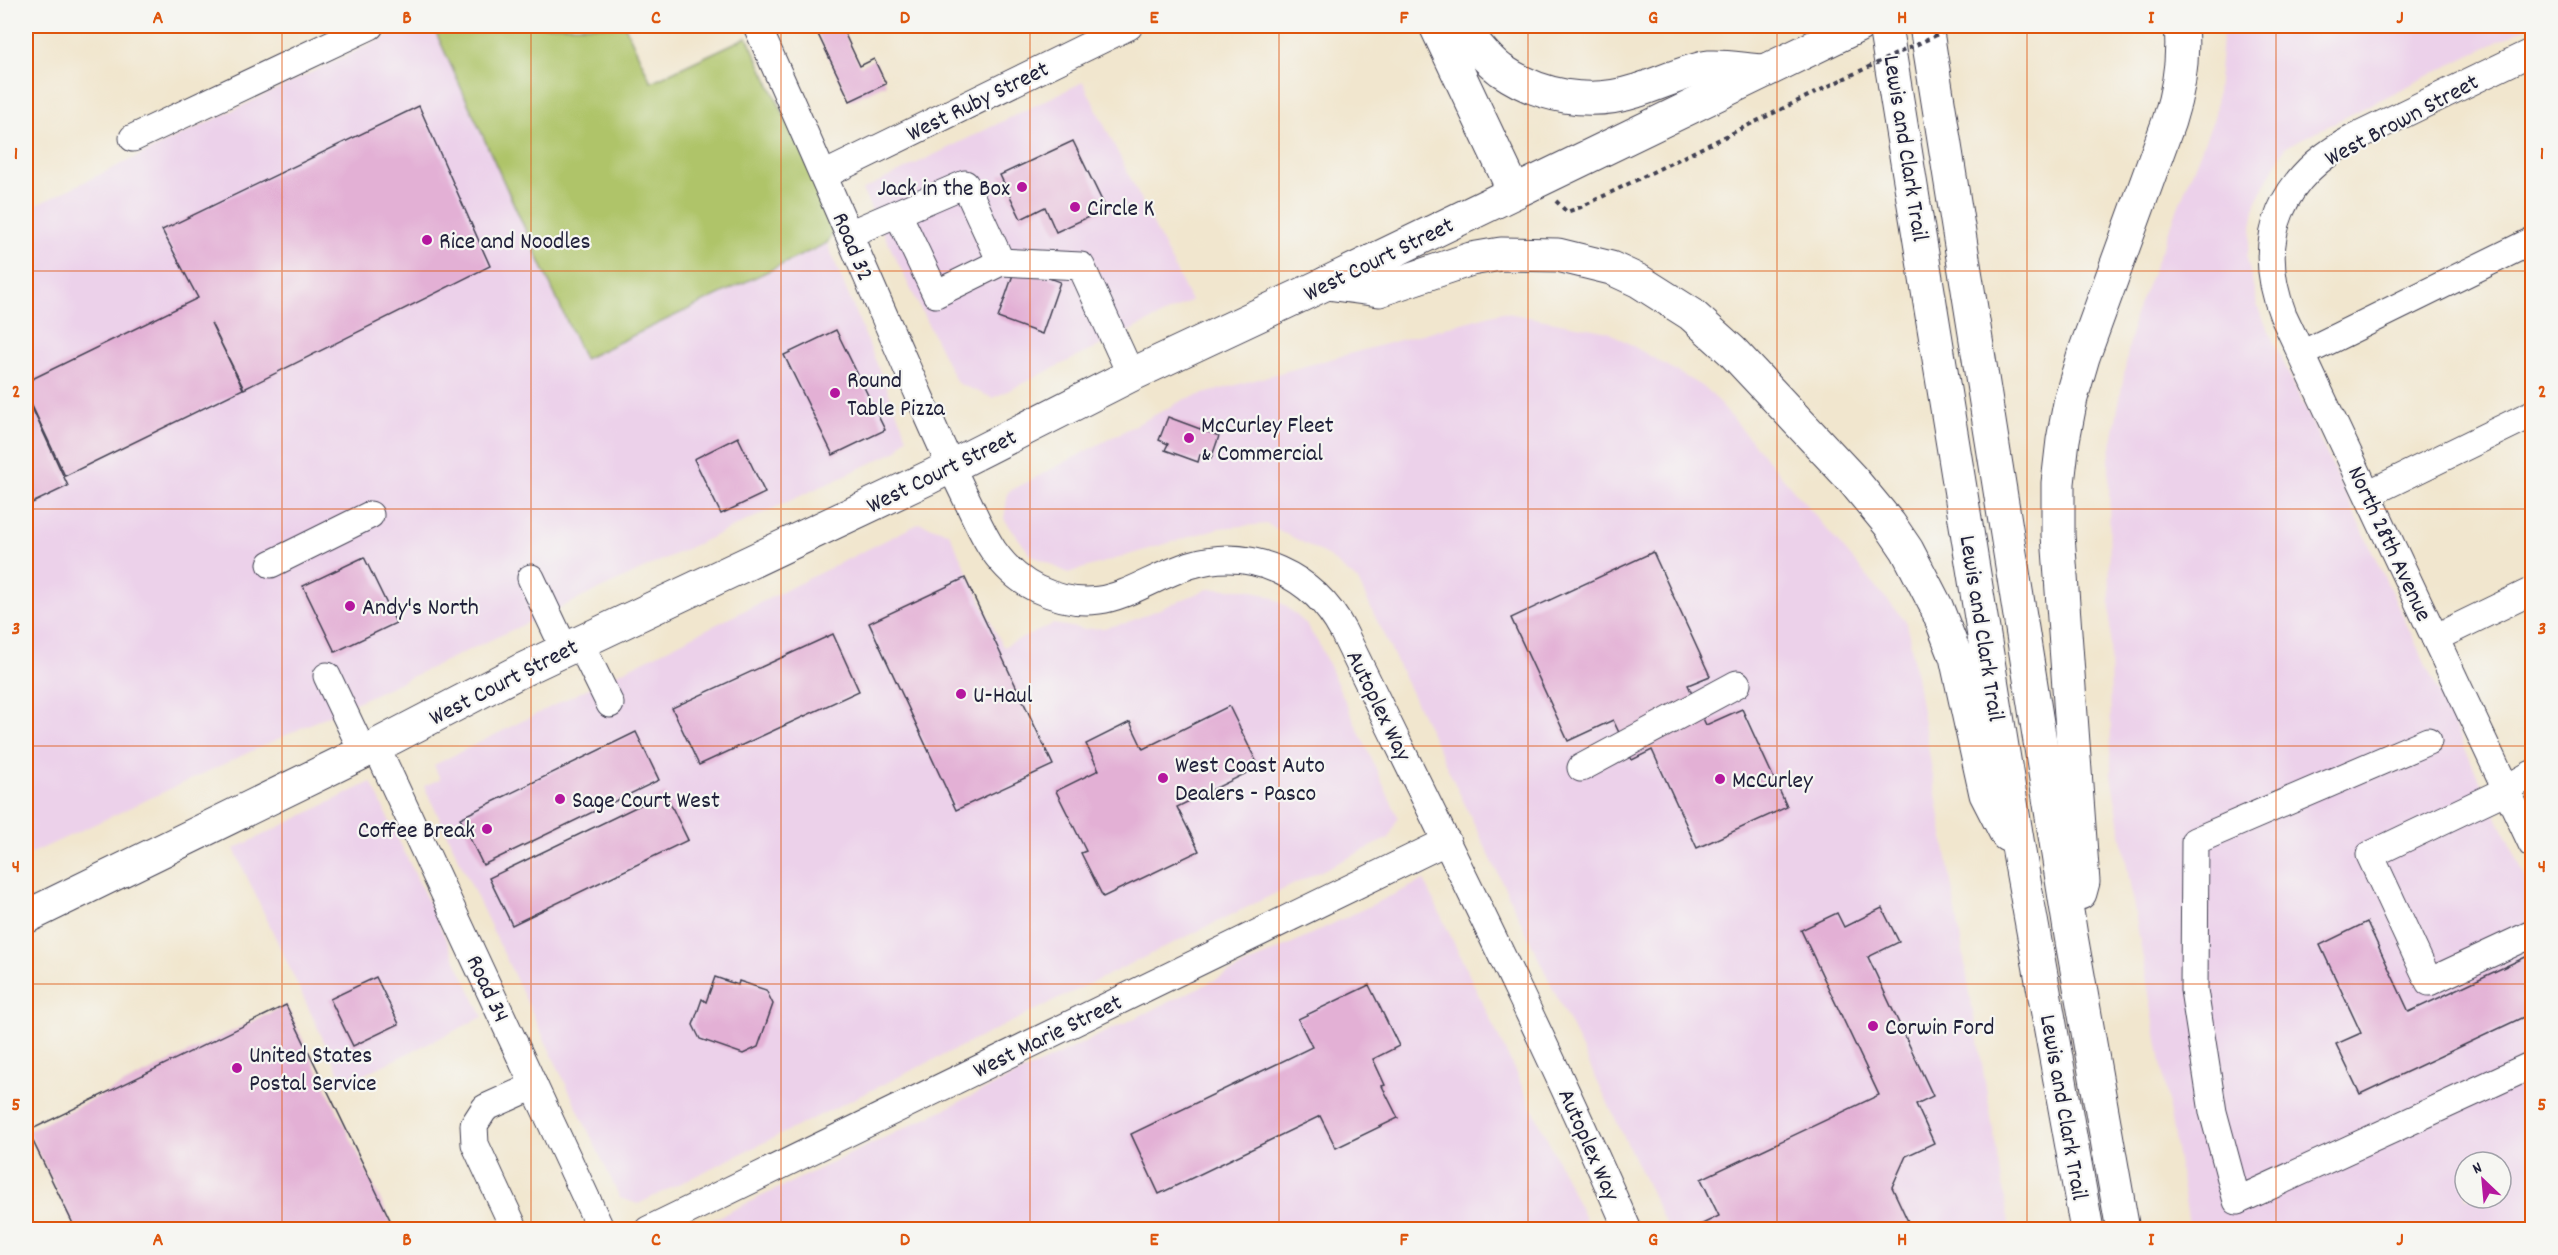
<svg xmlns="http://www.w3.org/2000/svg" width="2558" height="1255" font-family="Dekko,sans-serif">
<rect width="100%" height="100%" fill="#f6f6f2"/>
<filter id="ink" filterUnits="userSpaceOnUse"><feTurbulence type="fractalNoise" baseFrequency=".0167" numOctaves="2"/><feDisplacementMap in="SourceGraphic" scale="12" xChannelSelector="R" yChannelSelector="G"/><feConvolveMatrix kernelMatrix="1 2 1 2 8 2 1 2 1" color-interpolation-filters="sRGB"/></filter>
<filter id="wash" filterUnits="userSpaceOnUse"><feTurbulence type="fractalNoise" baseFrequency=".008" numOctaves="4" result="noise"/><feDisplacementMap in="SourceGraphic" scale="24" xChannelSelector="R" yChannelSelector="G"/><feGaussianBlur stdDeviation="1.35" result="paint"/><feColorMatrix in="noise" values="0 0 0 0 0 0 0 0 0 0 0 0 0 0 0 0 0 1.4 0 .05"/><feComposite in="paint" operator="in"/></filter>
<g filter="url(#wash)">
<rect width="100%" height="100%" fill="#f1e6ce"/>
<!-- built -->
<g fill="#ecd1ea" fill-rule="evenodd">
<path d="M408,26H433L583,359L827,243L907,437L897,451L26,856V210Z"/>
<path d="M2223,26H2529L2285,147L2256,203L2247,258L2258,308L2532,891V1229L2190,1230L2111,775L2109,459L2134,318L2215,115ZM2465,1162H2501V1198H2465Z"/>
<path d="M1083,82L1191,301L993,398L957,383L862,190Z"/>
<path d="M1502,312L1609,332L1708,390L1907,623L2010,1229H1668L1358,581L1325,554L1267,524L1219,528L1068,573L1030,554L1004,519L1008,492L1185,399Z"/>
<path d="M920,523L949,533L1003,647L1053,624L1083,629L1103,628L1126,623L1208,589H1248L1272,597L1286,606L1305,623L1319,644L1398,817L1389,838L638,1204L620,1198L424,786L440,779L434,765Z"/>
<path d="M371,782L483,1017L344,1084L234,849Z"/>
<path d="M1424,880L1590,1229L691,1230Z"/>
</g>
<!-- green -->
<path fill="#afc469" stroke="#687352" stroke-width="1.5" d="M433,26H625L651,82L747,37L837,226L827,243L584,359Z"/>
<g id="blocks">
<!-- building -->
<g fill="#e3b0d5">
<path d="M814,26H853L843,30L860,66L874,59L886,84L850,101Z"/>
<path d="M419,106L490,266L244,389L211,323L243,389L65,476L26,393V382L198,298L162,230Z"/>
<path d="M1073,141L1106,209L1056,232L1045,207L1021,219L1000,175Z"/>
<path d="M1016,266L1060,282L1042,334L998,318Z"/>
<path d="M836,330L885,430L833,455L784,355Z"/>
<path d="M26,395L68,486L26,506Z"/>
<path d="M1168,417L1219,436L1211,459L1200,455L1198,462L1165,450L1168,444L1159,440Z"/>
<path d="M738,437L765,493L721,514L694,459Z"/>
<path d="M1653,552L1710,676L1688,685L1706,725L1742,709L1787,807L1697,848L1652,750L1632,760L1613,720L1568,741L1511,618Z"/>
<path d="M364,557L396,623L335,652L303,586Z"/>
<path d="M965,578L1053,765L956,810L869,623Z"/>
<path d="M833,634L859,691L699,765L672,708Z"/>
<path d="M1229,706L1259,767L1177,807L1199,851L1103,897L1081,853L1086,851L1056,791L1099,770L1086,744L1130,722L1143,749Z"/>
<path d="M636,732L659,780L483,865L460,818Z"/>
<path d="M665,793L688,840L512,925L489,878Z"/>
<path d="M1882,908L1899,942L1868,957L1933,1096L1916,1104L1934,1143L1906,1156L1892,1187L1912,1230H1690L1719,1216L1701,1179L1879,1095L1801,930L1837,913L1844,927Z"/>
<path d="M2367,922L2409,1012L2532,954V1013L2360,1094L2336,1044L2361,1033L2320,945Z"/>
<path d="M376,977L399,1024L353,1046L330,999Z"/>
<path d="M715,977L738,985L739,981L766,990L773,1004L758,1047L743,1054L700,1039L693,1025L702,999L706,1002Z"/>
<path d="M1369,985L1399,1046L1373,1059L1385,1085L1382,1086L1398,1118L1336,1148L1320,1116L1159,1194L1131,1134L1312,1047L1298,1019Z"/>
<path d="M286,1005L395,1230H76L28,1131Z"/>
</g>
</g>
</g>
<g filter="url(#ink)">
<use href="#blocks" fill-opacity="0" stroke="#413f51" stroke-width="1.5"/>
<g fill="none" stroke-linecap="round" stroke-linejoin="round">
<!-- minor casing -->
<g stroke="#413f51" stroke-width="29">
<g id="minor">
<path d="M757,26C808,139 857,254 907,368C927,413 946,458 968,502C976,519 983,535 993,550C1005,567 1018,580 1037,589C1104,620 1132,584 1190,565C1252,546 1314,576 1343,631C1440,830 1540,1027 1628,1230"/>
<path d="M2532,52L2354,138C2282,175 2253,238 2283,315L2532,844"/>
<path d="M133,138L370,26"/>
<path d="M824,175L1129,26"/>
<path d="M898,214L936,294L1001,262"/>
<path d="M849,234L965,184L1001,262L1081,266L1131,375"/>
<path d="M2302,354L2532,241"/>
<path d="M2368,494L2532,414"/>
<path d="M271,564L370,515"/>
<path d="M531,578L565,650"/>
<path d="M2435,638L2532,591"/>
<path d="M580,643L610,704"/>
<path d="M327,676L363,752"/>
<path d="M2428,741L2195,841L2194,990L2213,1112L2237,1201L2532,1065"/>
<path d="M376,746L601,1230"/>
<path d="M1581,768L1737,684"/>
<path d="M2532,774L2494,796L2370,855L2429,982L2532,934"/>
<path d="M515,1230L475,1144L474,1125L485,1108L534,1086"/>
<path d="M648,1230L1447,841"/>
</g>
</g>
<!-- major casing -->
<g stroke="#413f51" stroke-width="35">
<path id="major" d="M26,917L376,746L522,670L928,478L1131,375L1327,283L1858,26"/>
</g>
<!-- highway casing -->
<g stroke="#413f51" stroke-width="35">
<g id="highway">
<path d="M1436,26L1514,191"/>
<path d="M1461,26C1473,41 1485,58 1501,70C1540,97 1590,106 1636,91C1653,86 1694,68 1709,67C1727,66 1746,70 1764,71"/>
<path d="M1885,26L2021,864L2087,1230"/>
<path d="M1926,26L2071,936L2123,1230"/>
<path d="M1327,283L1379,290L1471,259L1501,254L1558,255L1611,268L1639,281L1691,314L1732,351L1852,479L1890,525L1907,550L1936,606L1956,657L1986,794L2007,835"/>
<path d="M2080,893L2083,882L2058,535V483L2063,440L2071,398L2083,357L2169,121C2179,90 2184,59 2181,26"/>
</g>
</g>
<!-- path -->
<path stroke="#413f51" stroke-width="4" stroke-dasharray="4.5 4.5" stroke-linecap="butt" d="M1556,201L1567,212L1581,207L1843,79"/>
<!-- minor -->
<use href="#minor" stroke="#fff" stroke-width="27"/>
<!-- major -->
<use href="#major" stroke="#fff" stroke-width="33"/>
<!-- highway -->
<use href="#highway" stroke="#fff" stroke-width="33"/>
<!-- path-bridge -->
<path stroke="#413f51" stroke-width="4" stroke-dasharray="4.5 4.5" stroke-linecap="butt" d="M1843,79L1956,26"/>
</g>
</g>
<!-- grid -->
<path fill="none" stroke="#de560e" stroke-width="1.5" stroke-opacity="0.55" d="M282,26V1230M531,26V1230M781,26V1230M1030,26V1230M1279,26V1230M1528,26V1230M1777,26V1230M2027,26V1230M2276,26V1230M26,271H2532M26,509H2532M26,746H2532M26,984H2532"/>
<!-- markers -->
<g fill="#b5179e" stroke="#f6f6f2" stroke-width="2">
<circle cx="1022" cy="187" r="6"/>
<circle cx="1075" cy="207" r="6"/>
<circle cx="427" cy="240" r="6"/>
<circle cx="835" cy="393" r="6"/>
<circle cx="1189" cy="438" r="6"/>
<circle cx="350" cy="606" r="6"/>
<circle cx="961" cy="694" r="6"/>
<circle cx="1163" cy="778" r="6"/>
<circle cx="1720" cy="779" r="6"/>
<circle cx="560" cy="799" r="6"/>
<circle cx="487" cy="829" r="6"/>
<circle cx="1873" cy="1026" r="6"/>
<circle cx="237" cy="1068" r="6"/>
</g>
<g text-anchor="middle" stroke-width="4.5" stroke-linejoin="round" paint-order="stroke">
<!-- street labels -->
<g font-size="24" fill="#22223b" stroke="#f6f6f2">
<text transform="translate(977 100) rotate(-26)" y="8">West Ruby Street</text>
<text transform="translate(2401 119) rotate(-28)" y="8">West Brown Street</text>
<text transform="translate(1907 148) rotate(81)" y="8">Lewis and Clark Trail</text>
<text transform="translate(854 246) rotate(67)" y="8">Road 32</text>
<text transform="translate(1378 258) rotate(-26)" y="8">West Court Street</text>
<text transform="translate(941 470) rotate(-26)" y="8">West Court Street</text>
<text transform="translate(2391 543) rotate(65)" y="8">North 28th Avenue</text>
<text transform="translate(1983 628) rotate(81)" y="8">Lewis and Clark Trail</text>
<text transform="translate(503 681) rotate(-27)" y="8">West Court Street</text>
<text transform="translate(1380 705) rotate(64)" y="8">Autoplex Way</text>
<text transform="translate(489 988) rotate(65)" y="8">Road 34</text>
<text transform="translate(1047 1035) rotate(-26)" y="8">West Marie Street</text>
<text transform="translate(2065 1107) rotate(80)" y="8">Lewis and Clark Trail</text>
<text transform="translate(1590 1144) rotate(66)" y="8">Autoplex Way</text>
</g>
<!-- poi labels -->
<g font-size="24" fill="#22223b" stroke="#f6f6f2" text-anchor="start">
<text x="1010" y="195" text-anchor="end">Jack in the Box</text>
<text x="1087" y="215">Circle K</text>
<text x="439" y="248">Rice and Noodles</text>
<text x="847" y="387">Round<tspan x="847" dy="28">Table Pizza</tspan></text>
<text x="1201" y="432">McCurley Fleet<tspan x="1201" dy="28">&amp; Commercial</tspan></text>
<text x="362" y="614">Andy's North</text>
<text x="973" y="702">U-Haul</text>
<text x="1175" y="772">West Coast Auto<tspan x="1175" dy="28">Dealers - Pasco</tspan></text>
<text x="1732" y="787">McCurley</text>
<text x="572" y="807">Sage Court West</text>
<text x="475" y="837" text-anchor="end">Coffee Break</text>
<text x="1885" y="1034">Corwin Ford</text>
<text x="249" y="1062">United States<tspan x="249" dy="28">Postal Service</tspan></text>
</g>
</g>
<!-- margin -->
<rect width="2558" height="1255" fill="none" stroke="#f6f6f2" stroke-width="66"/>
<!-- north arrow -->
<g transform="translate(2483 1180) rotate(334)"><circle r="28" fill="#f6f6f2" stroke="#a1a1a9" stroke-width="1.5"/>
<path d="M0-4.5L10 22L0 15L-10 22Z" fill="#b5179e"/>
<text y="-9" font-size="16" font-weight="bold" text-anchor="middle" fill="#22223b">N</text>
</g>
<rect x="33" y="33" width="2492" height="1189" fill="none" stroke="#de560e" stroke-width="2"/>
<g font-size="20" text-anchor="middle" font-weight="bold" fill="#de560e">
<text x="158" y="23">A</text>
<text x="407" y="23">B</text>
<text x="656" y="23">C</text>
<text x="905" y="23">D</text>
<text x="1154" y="23">E</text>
<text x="1404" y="23">F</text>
<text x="1653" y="23">G</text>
<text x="1902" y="23">H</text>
<text x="2151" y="23">I</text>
<text x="2400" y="23">J</text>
<text x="16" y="159">1</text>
<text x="2542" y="159">1</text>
<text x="16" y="397">2</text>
<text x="2542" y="397">2</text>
<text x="16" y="634">3</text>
<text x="2542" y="634">3</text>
<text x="16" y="872">4</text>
<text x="2542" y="872">4</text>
<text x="16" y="1110">5</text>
<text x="2542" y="1110">5</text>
<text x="158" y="1245">A</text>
<text x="407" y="1245">B</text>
<text x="656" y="1245">C</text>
<text x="905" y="1245">D</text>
<text x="1154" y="1245">E</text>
<text x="1404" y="1245">F</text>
<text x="1653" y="1245">G</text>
<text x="1902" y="1245">H</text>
<text x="2151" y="1245">I</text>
<text x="2400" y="1245">J</text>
</g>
</svg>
